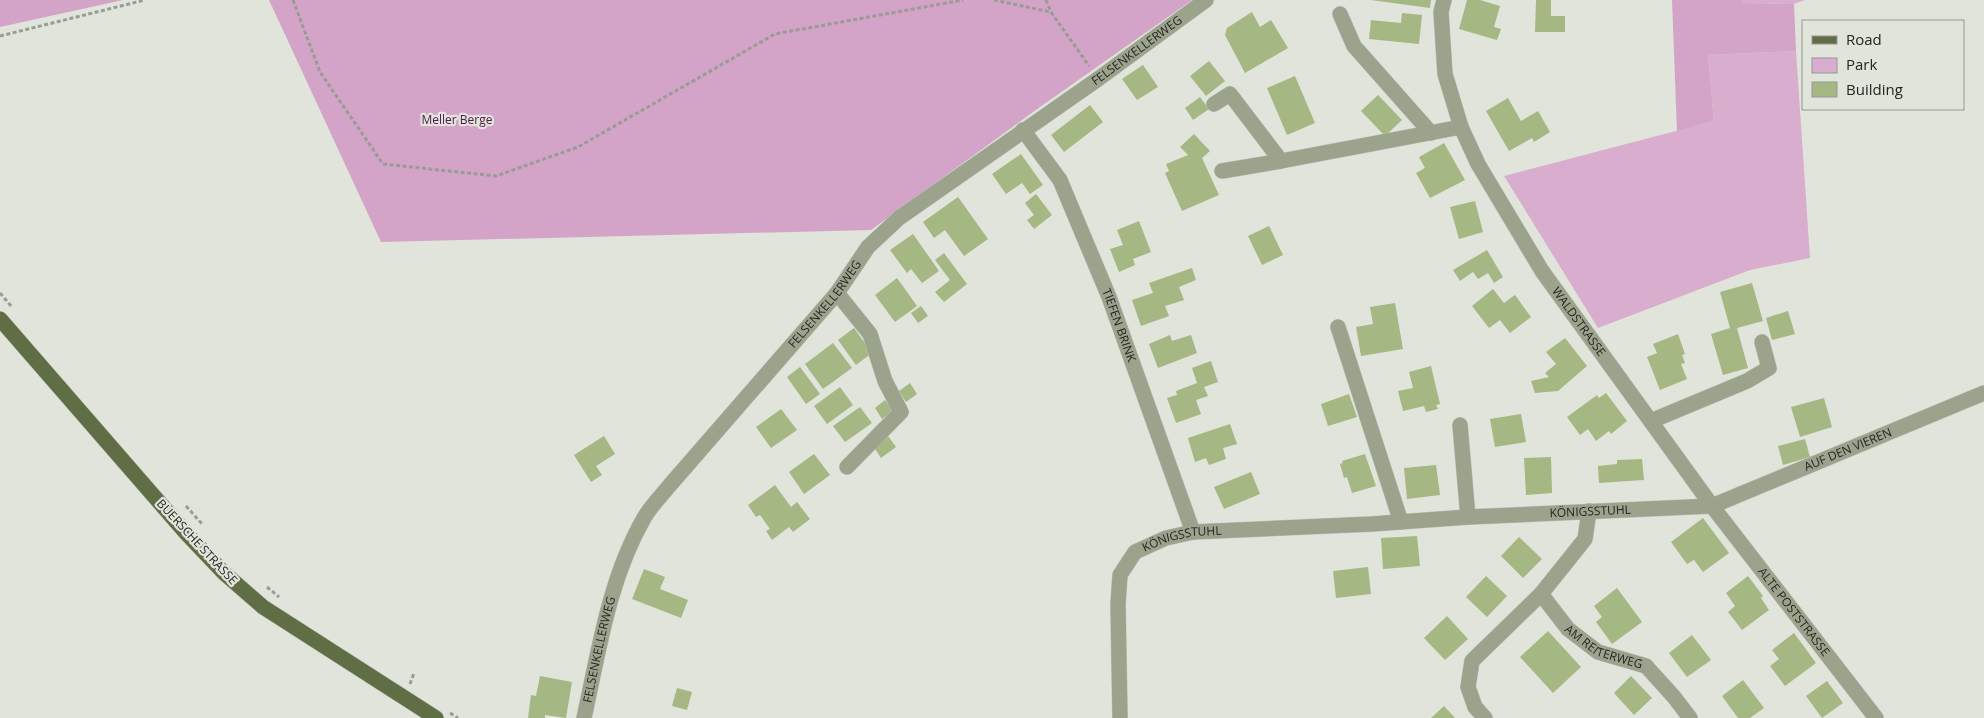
<svg xmlns="http://www.w3.org/2000/svg" width="1984" height="718" font-family="'Open Sans',sans-serif">
<rect width="100%" height="100%" fill="#e0e4db"/>
<!-- green -->
<g fill="#d9adce">
<path d="M1742,0H1805L1794,4L1742,3Z"/>
<path d="M1796,51L1810,258L1750,270L1598,328L1504,176L1714,121L1708,55Z"/>
</g>
<!-- forest -->
<g fill="#d3a3c8">
<path d="M0,0H123L0,27Z"/>
<path d="M269,0H1192L1033,112L871,230L381,242Z"/>
<path d="M1672,0H1742L1743,3L1794,4L1796,51L1708,55L1714,121L1677,131Z"/>
</g>
<!-- building -->
<g fill="#a5b783">
<path d="M1371,0H1431L1430,8Z"/>
<path d="M1467,0H1480L1500,6L1494,27L1501,29L1497,40L1459,29Z"/>
<path d="M1536,0H1551V16H1565V32H1535Z"/>
<path d="M1252,12L1260,27L1271,20L1288,48L1245,73L1225,35L1227,28Z"/>
<path d="M1402,13L1422,15L1419,44L1369,39L1371,20L1401,23Z"/>
<path d="M1209,61L1225,81L1206,96L1190,76Z"/>
<path d="M1143,65L1158,87L1137,100L1122,79Z"/>
<path d="M1295,76L1315,123L1287,135L1267,88Z"/>
<path d="M1378,95L1402,120L1385,136L1361,111Z"/>
<path d="M1200,97L1209,109L1193,120L1185,108Z"/>
<path d="M1508,98L1521,121L1538,111L1550,132L1534,142L1532,138L1509,151L1486,111Z"/>
<path d="M1090,105L1103,122L1064,152L1051,135Z"/>
<path d="M1194,134L1210,151L1202,158L1219,195L1182,211L1165,173L1169,171L1166,164L1188,155L1180,147Z"/>
<path d="M1444,143L1465,180L1430,198L1416,173L1425,168L1419,157Z"/>
<path d="M1021,154L1043,185L1030,194L1022,183L1006,194L992,174Z"/>
<path d="M1036,194L1052,215L1034,229L1027,220L1034,215L1025,203Z"/>
<path d="M958,197L988,239L964,256L945,230L934,238L923,222Z"/>
<path d="M1475,201L1483,232L1459,239L1450,207Z"/>
<path d="M1139,221L1151,252L1133,259L1135,265L1119,272L1110,249L1123,245L1117,230Z"/>
<path d="M1269,226L1283,255L1262,265L1248,236Z"/>
<path d="M913,234L939,271L922,283L911,269L907,273L890,250Z"/>
<path d="M1487,250L1503,277L1494,283L1488,273L1478,279L1473,272L1460,281L1453,270Z"/>
<path d="M944,253L967,284L944,302L935,292L950,280L935,260Z"/>
<path d="M1192,268L1196,280L1179,287L1184,300L1165,306L1169,316L1141,326L1132,300L1153,293L1149,283Z"/>
<path d="M897,278L917,306L895,322L875,295Z"/>
<path d="M1752,283L1763,321L1737,328L1748,368L1723,375L1711,334L1730,328L1720,292Z"/>
<path d="M1493,289L1504,303L1515,295L1531,317L1510,333L1500,320L1489,328L1472,306Z"/>
<path d="M1395,303L1403,349L1361,356L1356,327L1373,324L1370,307Z"/>
<path d="M921,306L928,316L918,323L911,313Z"/>
<path d="M1788,311L1795,334L1772,340L1766,318Z"/>
<path d="M854,328L872,353L856,365L838,340Z"/>
<path d="M1678,334L1685,354L1682,355L1685,363L1681,364L1687,379L1660,390L1647,357L1657,353L1653,344Z"/>
<path d="M1170,335L1172,341L1191,335L1197,353L1158,368L1149,344Z"/>
<path d="M1565,338L1587,366L1558,391L1535,393L1531,381L1549,377L1545,373L1556,364L1546,352Z"/>
<path d="M833,343L852,368L823,389L805,364Z"/>
<path d="M1211,361L1218,382L1204,387L1208,396L1196,400L1201,414L1176,423L1167,398L1177,395L1176,391L1197,383L1192,368Z"/>
<path d="M1431,366L1440,404L1436,405L1438,409L1426,412L1424,406L1403,411L1398,391L1413,388L1409,372Z"/>
<path d="M800,367L820,394L806,404L787,377Z"/>
<path d="M910,383L917,394L906,402L899,391Z"/>
<path d="M840,387L853,405L827,424L814,406Z"/>
<path d="M1606,393L1627,421L1611,434L1609,431L1596,441L1588,429L1580,435L1567,417L1597,395L1599,398Z"/>
<path d="M1349,394L1357,417L1328,426L1321,404Z"/>
<path d="M1824,398L1832,427L1800,437L1791,407Z"/>
<path d="M885,400L893,411L882,419L875,408Z"/>
<path d="M860,407L872,423L845,442L833,426Z"/>
<path d="M781,409L797,430L771,448L756,427Z"/>
<path d="M1521,414L1526,442L1495,447L1490,419Z"/>
<path d="M1230,424L1237,444L1223,448L1226,459L1209,465L1206,458L1195,462L1188,438Z"/>
<path d="M604,436L615,454L596,466L602,475L591,482L574,455Z"/>
<path d="M888,436L896,447L881,458L873,446Z"/>
<path d="M1805,439L1810,457L1783,465L1778,446Z"/>
<path d="M814,454L830,475L804,494L789,472Z"/>
<path d="M1365,454L1376,486L1352,493L1347,477L1344,478L1340,464L1343,463L1342,461Z"/>
<path d="M1551,457L1552,493L1526,495L1524,458Z"/>
<path d="M1642,459L1644,480L1599,483L1598,466L1617,464V460Z"/>
<path d="M1436,465L1440,495L1407,499L1404,468Z"/>
<path d="M1251,472L1260,494L1224,509L1214,487Z"/>
<path d="M775,485L791,507L797,502L810,519L793,532L789,527L772,540L766,531L770,529L760,515L756,517L748,505Z"/>
<path d="M1703,518L1729,553L1703,572L1694,560L1687,564L1671,542Z"/>
<path d="M1417,536L1420,566L1383,569L1381,538Z"/>
<path d="M1519,537L1542,559L1523,578L1501,556Z"/>
<path d="M1368,567L1371,594L1336,598L1333,571Z"/>
<path d="M644,569L665,577L660,589L688,600L681,618L632,599Z"/>
<path d="M1486,576L1507,596L1487,617L1466,597Z"/>
<path d="M1748,576L1763,596L1761,598L1769,610L1742,630L1728,612L1735,606L1726,593Z"/>
<path d="M1617,588L1642,622L1612,644L1596,622L1602,617L1594,606Z"/>
<path d="M1447,616L1468,639L1445,660L1424,638Z"/>
<path d="M1548,631L1581,667L1553,693L1520,657Z"/>
<path d="M1794,633L1816,663L1785,686L1770,666L1779,659L1772,650Z"/>
<path d="M1692,635L1711,660L1687,677L1669,653Z"/>
<path d="M540,676L572,682L566,718L545,715V718H528L531,695L536,696Z"/>
<path d="M1631,676L1652,698L1634,715L1614,693Z"/>
<path d="M1743,680L1764,708L1750,718H1738L1722,696Z"/>
<path d="M1827,681L1843,703L1822,718L1806,696Z"/>
<path d="M677,688L692,692L687,710L672,706Z"/>
<path d="M1444,706L1455,718H1431Z"/>
</g>
<g fill="none" stroke-linecap="round" stroke-linejoin="round">
<!-- minor casing -->
<g stroke="#bec2ba" stroke-width="16">
<g id="minor">
<path id="s1" d="M1444,0L1441,12L1445,74L1461,127L1478,164L1542,271L1712,506L1876,718"/>
<path d="M1340,14L1354,46L1431,133"/>
<path d="M1214,104L1230,94L1281,161L1461,127"/>
<path id="s2" d="M1023,130L1060,180L1109,297L1193,532"/>
<path d="M1222,171L1281,161"/>
<path d="M837,293L870,334L885,381L901,412L847,467"/>
<path d="M1338,327L1401,522"/>
<path d="M1651,421L1747,381L1769,368L1762,342"/>
<path d="M1460,425L1468,517"/>
<path id="s3" d="M1541,594L1568,629L1598,652L1646,666L1674,697L1690,718"/>
<path id="s4" d="M584,718C599,650 609,579 644,518C651,506 661,496 670,485L837,293L868,247L899,218L1098,79L1206,0"/>
<path id="s5" d="M1120,718L1118,604L1120,575L1135,552L1166,538L1193,532L1372,524L1468,517L1712,506L1984,393"/>
<path d="M1485,718L1475,707L1468,687L1472,661L1541,594L1585,539L1589,511"/>
</g>
</g>
<!-- major casing -->
<g stroke="#bec2ba" stroke-width="16">
<path id="major" d="M0,319L186,533L224,573L263,607L436,718"/>
</g>
<!-- path -->
<g stroke="#999c95" stroke-width="3" stroke-dasharray="4 2.5" stroke-linecap="butt">
<path d="M293,0L320,72L383,164L496,176L578,147L775,34L963,0"/>
<path d="M994,0L1051,12"/>
<path d="M1046,0L1051,12L1089,66"/>
<path d="M0,36L145,0"/>
<path d="M0,293L12,307"/>
<path d="M186,506L203,525"/>
<path d="M267,587L279,597"/>
<path d="M410,684L414,673"/>
<path d="M450,713L458,718"/>
</g>
<!-- minor -->
<use href="#minor" stroke="#9ba38c" stroke-width="15"/>
<!-- major -->
<use href="#major" stroke="#606e45" stroke-width="15"/>
</g>
<g text-anchor="middle" stroke-width="4.5" stroke-linejoin="round" paint-order="stroke">
<!-- street labels -->
<g font-size="12" fill="#242522" stroke="#e0e4db">
<text dy="4" stroke="none"><textPath href="#s4" startOffset="895">FELSENKELLERWEG</textPath></text>
<text dy="4" stroke="none"><textPath href="#s4" startOffset="490">FELSENKELLERWEG</textPath></text>
<text dy="4" stroke="none"><textPath href="#s1" startOffset="358">WALDSTRASSE</textPath></text>
<text dy="4" stroke="none"><textPath href="#s2" startOffset="219">TIEFEN BRINK</textPath></text>
<text dy="4" stroke="none"><textPath href="#s5" startOffset="899">AUF DEN VIEREN</textPath></text>
<text dy="4" stroke="none"><textPath href="#s5" startOffset="630">KÖNIGSSTUHL</textPath></text>
<text dy="4" stroke="none"><textPath href="#s5" startOffset="220">KÖNIGSSTUHL</textPath></text>
<text transform="translate(197 542) rotate(47)" y="4">BUERSCHE STRASSE</text>
<text dy="4" stroke="none"><textPath href="#s1" startOffset="719">ALTE POSTSTRASSE</textPath></text>
<text dy="4" stroke="none"><textPath href="#s3" startOffset="85">AM REITERWEG</textPath></text>
<text dy="4" stroke="none"><textPath href="#s4" startOffset="70">FELSENKELLERWEG</textPath></text>
</g>
<!-- park labels -->
<g font-size="12" fill="#511948" stroke="#e0e4db">
<text x="457" y="124">Meller Berge</text>
</g>
</g>
<!-- legend -->
<rect x="1802" y="20" width="162" height="90" fill="#e0e4db" stroke="#959891"/>
<rect x="1812" y="36" width="25" height="8" fill="#606e45" stroke="#959891"/>
<text x="1846" y="45" font-size="15" fill="#242522">Road</text>
<rect x="1812" y="58" width="25" height="15" fill="#d9adce" stroke="#959891"/>
<text x="1846" y="70" font-size="15" fill="#242522">Park</text>
<rect x="1812" y="82" width="25" height="15" fill="#a5b783" stroke="#959891"/>
<text x="1846" y="95" font-size="15" fill="#242522">Building</text>
</svg>
